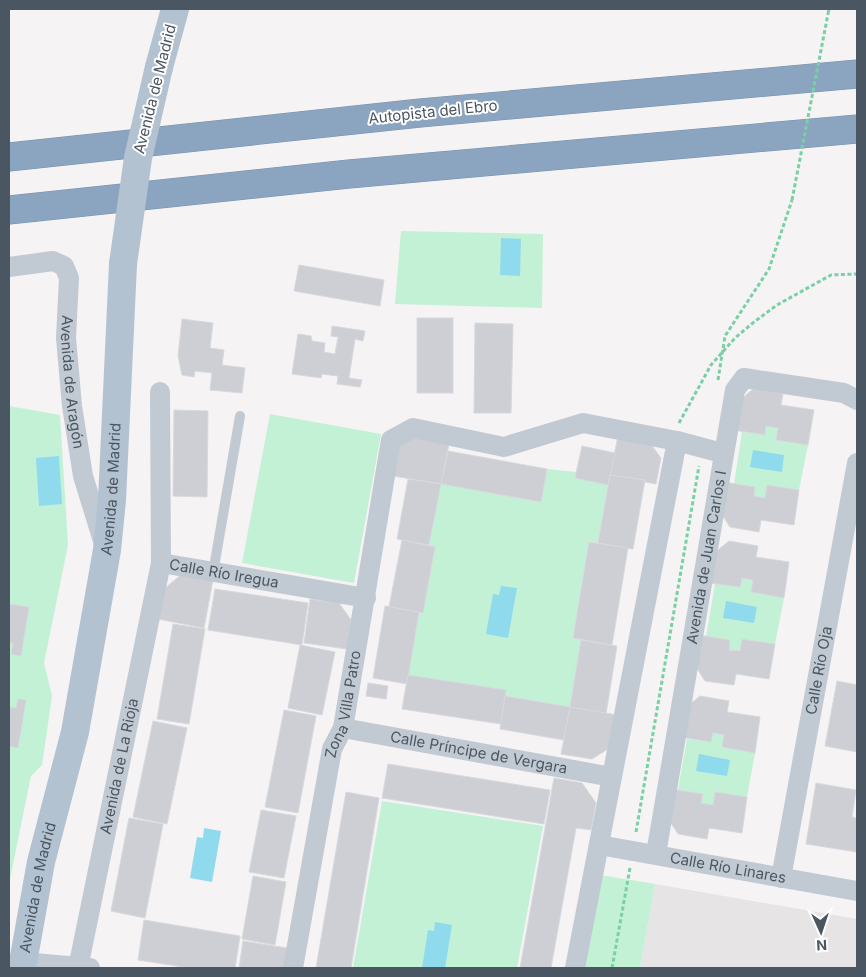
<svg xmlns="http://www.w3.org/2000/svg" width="866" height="977" font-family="Inter,sans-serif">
<rect width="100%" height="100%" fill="#f5f3f3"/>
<!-- education -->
<path fill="#e6e4e5" d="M655,884L857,919V968H640Z"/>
<!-- green -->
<g fill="#c3f1d5">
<path d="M401,231L543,234L542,308L395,304Z"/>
<path d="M9,406L60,415L68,545L44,663L52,696L42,765L31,776L9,884Z"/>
<path d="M270,414L381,434L354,583L242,563Z"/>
<path d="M766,426L778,428L776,440L808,445L799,490L767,485L765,498L754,496L755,487L734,484L742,432L765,435Z"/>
<path d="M547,469L576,472L575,478L608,485L598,543L589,542L573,638L581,640L570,707L505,696L506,690L408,675L419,612H423L435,548L429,545L441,484L540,502Z"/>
<path d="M742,578L753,580L751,592L784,598L775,644L742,639L740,651L729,650L730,640L706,637L715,584L740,587Z"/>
<path d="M713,733L724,735L722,747L755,753L747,797L715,792L713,805L701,803L703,794L678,790L687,739L711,742Z"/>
<path d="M382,801L543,826L517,968H353Z"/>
<path d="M600,875L655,884L640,968H583Z"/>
</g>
<!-- water -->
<g fill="#90daee">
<path d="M501,238L521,239L520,276L500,275Z"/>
<path d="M753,450L784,455L782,472L750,467Z"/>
<path d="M59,456L62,504L39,506L36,458Z"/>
<path d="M501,586L517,588L508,638L486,634L493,594L499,595Z"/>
<path d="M726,601L757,607L754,623L723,618Z"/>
<path d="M699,754L730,760L727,776L696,771Z"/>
<path d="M204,828L221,831L212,882L190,878L197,837L203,838Z"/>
<path d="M435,922L452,925L445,968H422L428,930L434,931Z"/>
</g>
<!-- building -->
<g fill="#cdcfd5" stroke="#d7d9de">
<path d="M299,265L384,280L380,306L294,291Z"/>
<rect x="417" y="318" width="36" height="75"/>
<path d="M182,319L213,323L210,348L224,350L222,365L245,368L242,393L210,390L212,373L195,371L194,377L182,375L178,356Z"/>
<path d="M475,323L513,324L511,413H474Z"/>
<path d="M332,326L365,331L363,341L355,339L349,378L362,380L360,387L337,384L338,376L322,374L321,378L292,374L298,334L311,336L312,341L325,343L324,352L335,354L338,337L331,336Z"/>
<path d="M753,389L783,394L781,405L814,410L808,445L776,440L778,428L766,426L765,435L733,430L738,402Z"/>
<path d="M174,410L208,411L207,497L173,496Z"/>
<path d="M418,434L450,439L441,484L393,476L398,447Z"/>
<path d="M618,436L650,443L661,458L656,484L610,475Z"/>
<path d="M582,446L615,453L608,485L575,478Z"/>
<path d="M448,451L547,469L541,502L441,484Z"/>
<path d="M610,475L645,480L633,549L598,543Z"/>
<path d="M408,479L441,484L429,545L397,539Z"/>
<path d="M724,482L755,487L754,496L765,498L767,485L799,490L794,525L761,520L759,532L730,527L719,510Z"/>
<path d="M402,540L435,547L423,613L389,607Z"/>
<path d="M729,541L758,546L756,557L789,562L784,598L751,592L753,580L742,578L740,587L709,583L713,554Z"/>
<path d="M589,542L628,548L612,645L573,638Z"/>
<path d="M182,574L213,580L204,628L158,619L164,589Z"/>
<path d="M215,589L308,603L302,645L208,630Z"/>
<path d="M310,599L339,603L351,620L347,649L304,643Z"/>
<path d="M9,604L29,607L21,656L11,654L13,643H9Z"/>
<path d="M385,606L419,612L407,684L373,678Z"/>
<path d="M173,624L205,629L189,724L157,719Z"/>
<path d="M699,635L730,640L729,650L740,651L742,639L775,644L769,679L736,674L734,685L705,681L694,664Z"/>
<path d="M581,640L617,646L606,714L570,707Z"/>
<path d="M300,645L335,652L322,715L288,708Z"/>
<path d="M408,675L506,690L501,724L402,709Z"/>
<path d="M837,681L857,685V752L825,746Z"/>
<path d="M368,683L388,686L386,699L366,696Z"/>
<path d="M505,696L570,707L564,740L500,729Z"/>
<path d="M700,696L729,701L727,712L760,717L755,753L722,747L724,735L713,733L711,742L680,737L684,709Z"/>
<path d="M18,699L26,700L18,748L9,746V707L16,708Z"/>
<path d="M570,707L617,715L611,747L592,759L561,754Z"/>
<path d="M284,710L316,716L298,813L265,807Z"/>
<path d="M153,721L187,728L167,824L133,817Z"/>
<path d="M388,764L550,790L544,824L382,798Z"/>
<path d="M554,778L582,783L596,803L591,830L576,828L551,968H520Z"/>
<path d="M816,783L856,790L852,817L857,818V852L806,844Z"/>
<path d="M671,789L703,794L701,803L713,805L715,792L747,797L742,833L709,828L707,839L678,834L667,817Z"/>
<path d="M346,792L379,798L351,968H316Z"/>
<path d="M261,810L296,816L284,878L249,872Z"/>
<path d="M129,818L163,824L145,918L111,911Z"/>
<path d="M253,876L286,882L275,945L242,939Z"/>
<path d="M144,920L240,936L235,968H190L138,960Z"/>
<path d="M243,941L287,948L284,968H239Z"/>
</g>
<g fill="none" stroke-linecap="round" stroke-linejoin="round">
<!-- highway casing -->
<g stroke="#7690ad" stroke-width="29">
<g id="highway">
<path d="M9,157L420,113L857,74"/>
<path d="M9,210L349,174L857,129"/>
</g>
</g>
<!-- path -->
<g stroke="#7ad0a6" stroke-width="3" stroke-dasharray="4 2.5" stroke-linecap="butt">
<path d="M828,14L829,9"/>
<path d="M718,380L725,336L769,269L792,200"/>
<path d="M679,423L711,365L735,338L754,322L777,305L831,275L857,274"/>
<path d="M636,832L699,466"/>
<path d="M612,968L630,868"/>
</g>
<!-- lane -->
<path stroke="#c1cad2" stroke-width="10" d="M213,573L240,416"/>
<!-- street -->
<g stroke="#c1cad2" stroke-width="20">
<path id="s1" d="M9,267L53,261L64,266L69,278L66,338L72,406L83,476L104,544"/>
<path id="s2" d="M161,563L366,598"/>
<path id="s3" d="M343,728L612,777"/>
<path id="s4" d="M599,845L857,891"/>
<path id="s5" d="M656,854L735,390L744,378L844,393L857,400"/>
<path id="s6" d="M781,878L857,463"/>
<path d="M23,962L90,968"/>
<path id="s7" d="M78,968L161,563L160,392"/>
<path id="s8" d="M293,968L332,749L343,728L391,440L413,428L504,447L583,423L677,441L722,453"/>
<path d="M575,968L677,441"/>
</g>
<!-- primary -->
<g stroke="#b3c2d1" stroke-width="28">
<path d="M159,67L175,9"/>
<path id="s9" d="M22,968L41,862L75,732L107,550L112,500L123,264"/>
</g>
<!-- highway -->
<use href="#highway" stroke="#8ba5c1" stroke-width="28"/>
<!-- path-bridge -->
<path stroke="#7ad0a6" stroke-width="3" stroke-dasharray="4 2.5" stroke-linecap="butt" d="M792,200L828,14"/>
<!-- primary-bridge -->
<path stroke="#b3c2d1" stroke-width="28" d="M123,264L138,158L159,67"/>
</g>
<g text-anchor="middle" stroke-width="4" stroke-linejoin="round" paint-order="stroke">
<!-- street labels -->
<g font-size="15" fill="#4a5661" stroke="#fff">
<text transform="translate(155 89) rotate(-76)" y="5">Avenida de Madrid</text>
<text transform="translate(433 112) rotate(-6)" y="5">Autopista del Ebro</text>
<text dy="5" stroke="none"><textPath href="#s1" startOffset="174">Avenida de Aragón</textPath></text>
<text dy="5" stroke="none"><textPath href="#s9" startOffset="488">Avenida de Madrid</textPath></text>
<text dy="5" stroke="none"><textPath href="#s5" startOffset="301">Avenida de Juan Carlos I</textPath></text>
<text dy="5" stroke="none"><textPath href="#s2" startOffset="64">Calle Río Iregua</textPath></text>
<text dy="5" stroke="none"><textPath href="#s6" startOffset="211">Calle Río Oja</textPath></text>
<text dy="5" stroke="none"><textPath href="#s8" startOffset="269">Zona Villa Patro</textPath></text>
<text dy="5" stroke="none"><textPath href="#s3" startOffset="138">Calle Príncipe de Vergara</textPath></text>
<text dy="5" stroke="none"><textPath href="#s7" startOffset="206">Avenida de La Rioja</textPath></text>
<text dy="5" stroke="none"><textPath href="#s4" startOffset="131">Calle Río Linares</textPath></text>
<text dy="5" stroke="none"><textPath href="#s9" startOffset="82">Avenida de Madrid</textPath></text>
</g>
</g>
<!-- border -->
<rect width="866" height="977" fill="none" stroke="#4a5661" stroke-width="20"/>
<!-- north arrow -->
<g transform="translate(821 932) rotate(177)" stroke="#ffffff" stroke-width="4" paint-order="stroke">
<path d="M0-4L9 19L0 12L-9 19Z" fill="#4a5661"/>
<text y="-8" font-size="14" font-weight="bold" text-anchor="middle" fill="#4a5661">N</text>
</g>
</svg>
